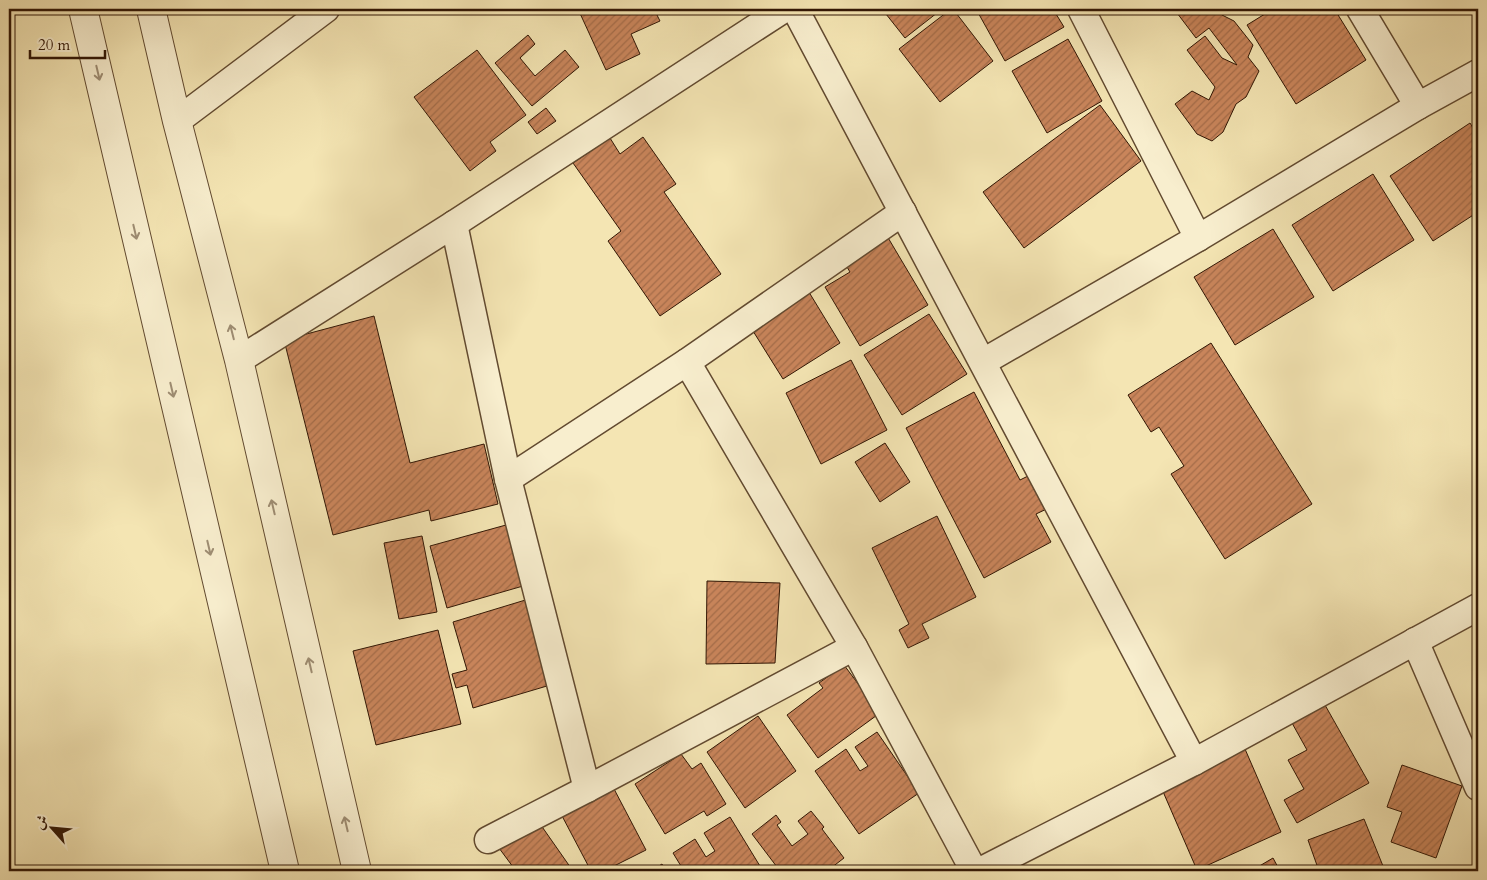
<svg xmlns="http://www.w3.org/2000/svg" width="1487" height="880" font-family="Cardo,Amiri,serif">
<defs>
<pattern id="building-hatch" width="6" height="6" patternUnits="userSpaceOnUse" patternTransform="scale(1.25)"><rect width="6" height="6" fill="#c9855b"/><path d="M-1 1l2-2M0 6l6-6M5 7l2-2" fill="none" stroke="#a46c49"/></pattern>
</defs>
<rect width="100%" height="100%" fill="#f4e5b3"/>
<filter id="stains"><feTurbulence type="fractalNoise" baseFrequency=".004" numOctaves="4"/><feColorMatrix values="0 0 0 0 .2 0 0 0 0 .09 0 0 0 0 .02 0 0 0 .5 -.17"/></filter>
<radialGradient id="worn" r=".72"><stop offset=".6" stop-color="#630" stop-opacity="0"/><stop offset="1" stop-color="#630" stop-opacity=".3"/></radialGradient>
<!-- building -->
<g fill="url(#building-hatch)" stroke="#311604">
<path d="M578,9H654L660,21L631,34L640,54L606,70Z"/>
<path d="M882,9H942L905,38Z"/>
<path d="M951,9H953L993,61L940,102L899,49Z"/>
<path d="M976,9H1053L1064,27L1005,61Z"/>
<path d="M1174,9H1225L1222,15L1234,21L1253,45L1248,57L1259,71L1246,97L1236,104L1223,132L1212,141L1197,134L1175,104L1192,91L1209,100L1215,87L1187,50L1205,36L1222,58L1237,65L1209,28L1196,38Z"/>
<path d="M1273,9H1325L1328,14L1335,10L1366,60L1296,104L1247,25Z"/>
<path d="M528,35L535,44L520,58L535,76L565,50L579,67L532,106L495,63Z"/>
<path d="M1068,39L1102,101L1047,133L1012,71Z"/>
<path d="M477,50L526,115L490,142L496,151L470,171L414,97Z"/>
<path d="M1100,105L1141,161L1024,248L983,192Z"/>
<path d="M546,108L556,121L537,134L528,122Z"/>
<path d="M1470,123L1478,136V212L1433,241L1390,176Z"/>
<path d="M643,137L676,184L664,192L721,274L660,316L608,241L621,231L573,163L610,138L620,154Z"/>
<path d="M1373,174L1414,240L1333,291L1292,225Z"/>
<path d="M1273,229L1314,297L1235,345L1194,277Z"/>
<path d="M887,236L928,305L860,346L825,287L850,272L844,262Z"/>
<path d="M804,284L840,343L783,379L748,323Z"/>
<path d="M929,314L967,374L902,415L864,355Z"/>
<path d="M374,316L410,463L484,444L498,504L431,521L429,510L333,535L284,340Z"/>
<path d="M1211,343L1312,504L1225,559L1171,474L1184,466L1159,427L1151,432L1128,395Z"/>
<path d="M851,360L887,430L821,464L786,393Z"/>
<path d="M974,392L1020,480L1036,472L1053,506L1036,514L1051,542L984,578L906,428Z"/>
<path d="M885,443L910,482L880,502L855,462Z"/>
<path d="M937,516L976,597L922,624L929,638L908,648L899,630L909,624L872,548Z"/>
<path d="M506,525L523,586L447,608L430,546Z"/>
<path d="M422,536L437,612L399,619L384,543Z"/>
<path d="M707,581L780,583L775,663L706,664Z"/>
<path d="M532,598L557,683L473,708L467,685L456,688L452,674L467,670L453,622Z"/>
<path d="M438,630L461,724L376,745L353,651Z"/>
<path d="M844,665L880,713L818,758L787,715L823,688L819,683Z"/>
<path d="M1325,705L1369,783L1297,823L1284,800L1304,789L1288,760L1307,750L1292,723Z"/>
<path d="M758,716L796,771L745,808L707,752Z"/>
<path d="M877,732L919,793L859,834L815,771L846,749L860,771L868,766L855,747Z"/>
<path d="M1245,749L1281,832L1197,870L1161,787Z"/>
<path d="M681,754L692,769L701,763L726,804L707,816L704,811L665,834L635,784Z"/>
<path d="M1402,765L1462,786L1436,858L1391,842L1402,812L1387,807Z"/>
<path d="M613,787L646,850L604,871H591L561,814Z"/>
<path d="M811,811L824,827L822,829L844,858L827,871H780L752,834L776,815L781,822L777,825L792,846L808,834L798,821Z"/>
<path d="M730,817L763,871H684L673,853L695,839L706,857L715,851L704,833Z"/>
<path d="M1364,819L1385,871H1319L1308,840Z"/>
<path d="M538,821L573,871H516L499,848Z"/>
<path d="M1273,858L1280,871H1251Z"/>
<path d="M662,864L666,871H651Z"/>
</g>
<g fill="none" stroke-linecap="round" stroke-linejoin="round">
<!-- minor casing -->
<g stroke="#624a30" stroke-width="29">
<g id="minor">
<path d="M795,9L1194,762"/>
<path d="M1081,9L1198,238"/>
<path d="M1360,9L1418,106"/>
<path d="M177,121L326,9"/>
<path d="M454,224L508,479L587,789"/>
<path d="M239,360L454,224L784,9"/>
<path d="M687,362L854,647L974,871"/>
<path d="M983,362L1198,238L1418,106L1478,73"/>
<path d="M508,479L687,362L903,212"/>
<path d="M1415,641L1478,787"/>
<path d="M488,840L587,789L854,647"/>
<path d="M980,871L1194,762L1478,607"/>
</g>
</g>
<!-- tertiary casing -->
<g stroke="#624a30" stroke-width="30">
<g id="tertiary">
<path d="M83,9L285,871"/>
<path d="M151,9L177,121L239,360L357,871"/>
</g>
</g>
<!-- minor -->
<use href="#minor" stroke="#f8eece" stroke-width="26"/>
<!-- tertiary -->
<use href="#tertiary" stroke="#f8eece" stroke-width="28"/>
</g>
<!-- one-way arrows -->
<defs><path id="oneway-shaft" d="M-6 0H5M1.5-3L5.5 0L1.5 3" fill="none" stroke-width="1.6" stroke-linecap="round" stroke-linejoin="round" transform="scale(1.25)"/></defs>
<g stroke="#9e8d73">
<use href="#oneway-shaft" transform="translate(98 73) rotate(77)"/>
<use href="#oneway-shaft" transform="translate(135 232) rotate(77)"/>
<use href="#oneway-shaft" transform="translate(232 332) rotate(-104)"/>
<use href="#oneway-shaft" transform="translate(172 390) rotate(77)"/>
<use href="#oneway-shaft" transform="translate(273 507) rotate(-103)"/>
<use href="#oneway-shaft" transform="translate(209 548) rotate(77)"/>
<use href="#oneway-shaft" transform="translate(310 665) rotate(-103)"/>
<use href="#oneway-shaft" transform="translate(346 824) rotate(-103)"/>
</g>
<!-- margin -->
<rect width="1487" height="880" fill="none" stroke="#f4e5b3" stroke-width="30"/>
<rect x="10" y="10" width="1467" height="860" fill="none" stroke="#311604" stroke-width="2.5"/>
<rect x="15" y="15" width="1457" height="850" fill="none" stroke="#311604"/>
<!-- north arrow -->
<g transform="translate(52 828) rotate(297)" stroke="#f8eece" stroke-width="4" paint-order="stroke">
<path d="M0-4L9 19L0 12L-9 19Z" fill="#311604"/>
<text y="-8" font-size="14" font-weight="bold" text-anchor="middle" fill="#311604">ش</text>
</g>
<!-- scale -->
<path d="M30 50v8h75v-8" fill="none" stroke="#311604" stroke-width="2.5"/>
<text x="38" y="50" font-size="15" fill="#311604" stroke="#f8eece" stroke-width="4" paint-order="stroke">20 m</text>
<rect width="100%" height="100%" filter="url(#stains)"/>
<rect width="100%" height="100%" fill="url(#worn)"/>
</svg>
